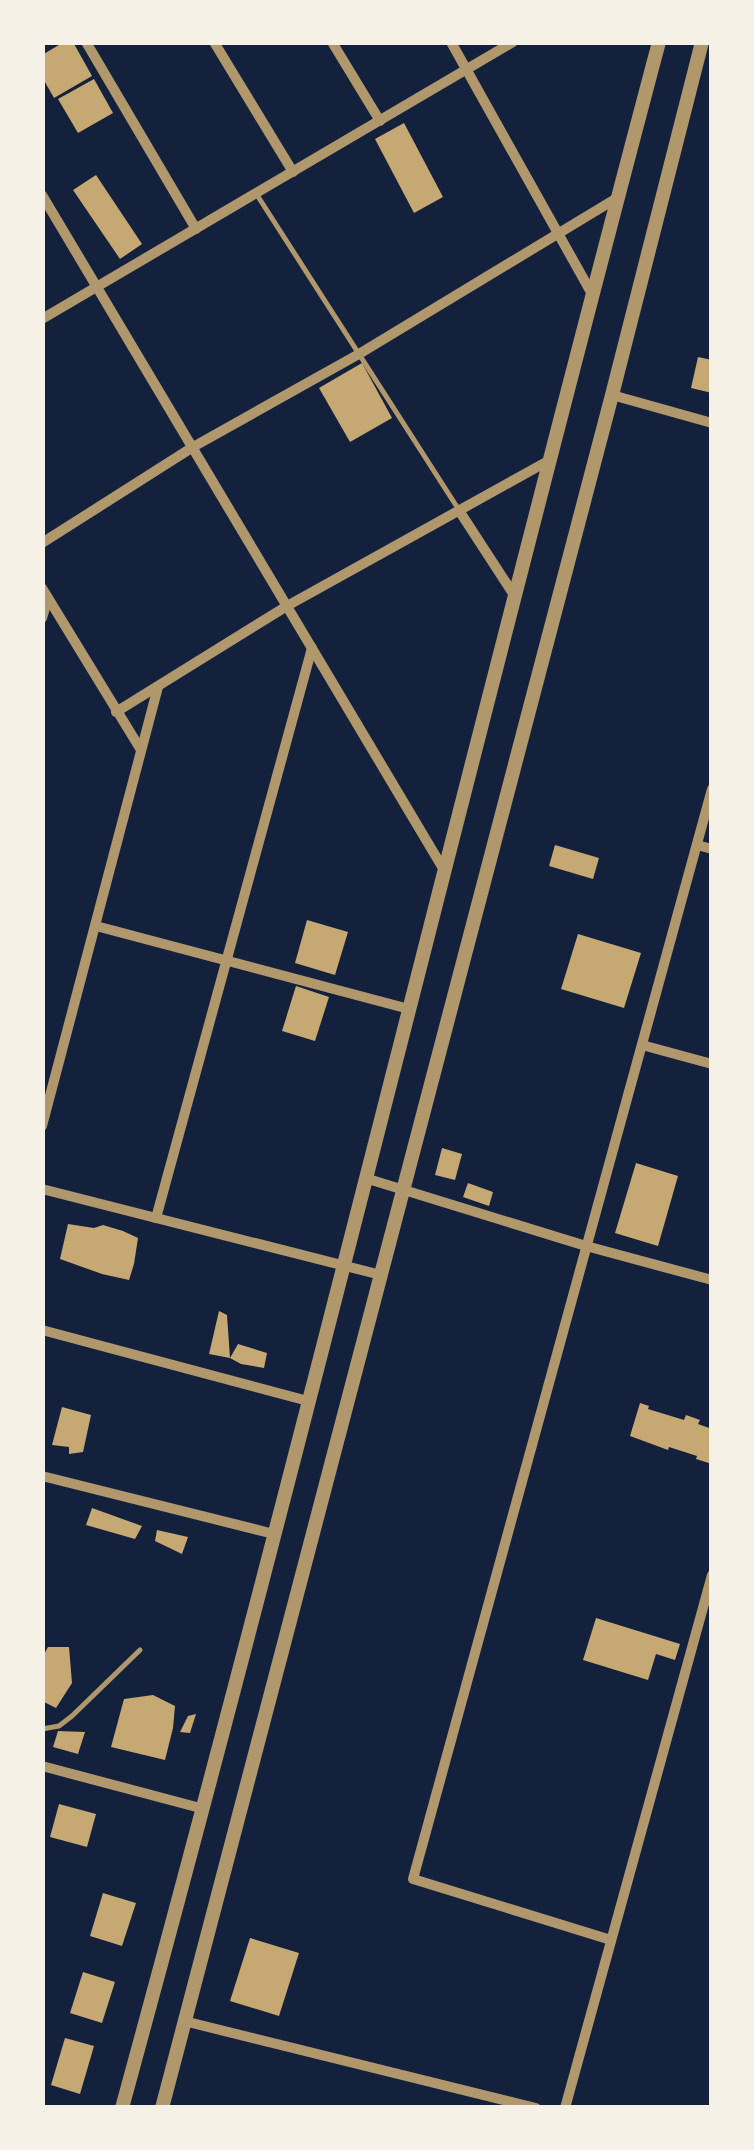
<svg xmlns="http://www.w3.org/2000/svg" width="754" height="2150" font-family="'Public Sans',sans-serif">
<rect width="100%" height="100%" fill="#14213d"/>
<!-- building -->
<g fill="#c6a872">
<path d="M64,42H73L92,76L54,98L42,77V55Z"/>
<path d="M94,79L113,113L78,133L58,99Z"/>
<path d="M404,123L443,197L414,213L375,139Z"/>
<path d="M96,175L142,244L120,259L73,190Z"/>
<path d="M698,357L712,360V393L691,388Z"/>
<path d="M362,363L392,418L350,442L319,388Z"/>
<path d="M555,845L599,858L593,879L549,866Z"/>
<path d="M307,920L348,932L335,975L295,963Z"/>
<path d="M578,934L641,953L624,1008L561,989Z"/>
<path d="M296,986L329,997L315,1041L282,1031Z"/>
<path d="M442,1148L462,1154L455,1180L435,1175Z"/>
<path d="M636,1163L678,1176L658,1246L615,1233Z"/>
<path d="M468,1183L493,1192L489,1206L463,1197Z"/>
<path d="M68,1224L94,1228L103,1225L123,1231L138,1238L134,1264L129,1280L102,1274L60,1259Z"/>
<path d="M219,1311L227,1315L230,1358L209,1354Z"/>
<path d="M238,1344L267,1353L264,1368L241,1364L230,1358Z"/>
<path d="M640,1403L649,1406L648,1409L684,1420L686,1415L700,1420L698,1424L712,1429V1464L696,1459L697,1456L669,1447L668,1450L630,1436Z"/>
<path d="M62,1407L91,1415L83,1452L69,1454V1447L52,1445Z"/>
<path d="M92,1508L142,1526L135,1539L86,1525Z"/>
<path d="M157,1530L188,1537L182,1554L155,1541Z"/>
<path d="M596,1618L680,1644L675,1660L656,1654L648,1680L583,1660Z"/>
<path d="M48,1647H69L72,1683L56,1708L42,1701V1658Z"/>
<path d="M153,1695L175,1706L173,1728L165,1760L111,1747L124,1699Z"/>
<path d="M196,1714L190,1733L180,1732L188,1716Z"/>
<path d="M58,1731L85,1732L78,1754L53,1747Z"/>
<path d="M59,1804L96,1814L87,1847L50,1837Z"/>
<path d="M103,1893L136,1903L122,1946L90,1936Z"/>
<path d="M250,1938L299,1953L279,2016L230,2001Z"/>
<path d="M83,1972L115,1982L102,2023L70,2013Z"/>
<path d="M65,2038L94,2046L80,2094L51,2085Z"/>
</g>
<g fill="none" stroke-linecap="round" stroke-linejoin="round">
<!-- service -->
<g stroke="#b1986c" stroke-width="5">
<path d="M257,195L459,510"/>
<path d="M42,1729L59,1726L72,1716L140,1650"/>
</g>
<!-- minor -->
<g stroke="#b1986c" stroke-width="10">
<path d="M86,42L196,229"/>
<path d="M214,42L293,172"/>
<path d="M332,42L380,121"/>
<path d="M451,42L592,294"/>
<path d="M42,195L444,870"/>
<path d="M42,319L513,42"/>
<path d="M612,395L712,423"/>
<path d="M460,512L514,595"/>
<path d="M42,543L193,447L359,354L617,198"/>
<path d="M42,588L141,750"/>
<path d="M42,618L48,598"/>
<path d="M116,712L287,606L548,461"/>
<path d="M697,845L712,849"/>
<path d="M96,926L409,1009"/>
<path d="M642,1045L712,1064"/>
<path d="M42,1126L158,687"/>
<path d="M365,1178L586,1246L712,1280"/>
<path d="M42,1189L381,1275"/>
<path d="M156,1218L312,648"/>
<path d="M42,1330L308,1401"/>
<path d="M42,1476L274,1534"/>
<path d="M42,1766L204,1809"/>
<path d="M611,1940L413,1879L712,789"/>
<path d="M184,2021L536,2108"/>
<path d="M565,2108L712,1575"/>
</g>
<!-- tertiary -->
<g stroke="#b1986c" stroke-width="14">
<path d="M122,2108C310,1421 476,730 659,42"/>
<path d="M162,2108L612,395L702,42"/>
</g>
</g>
<!-- border -->
<rect width="754" height="2150" fill="none" stroke="#f6f1e7" stroke-width="90"/>
</svg>
